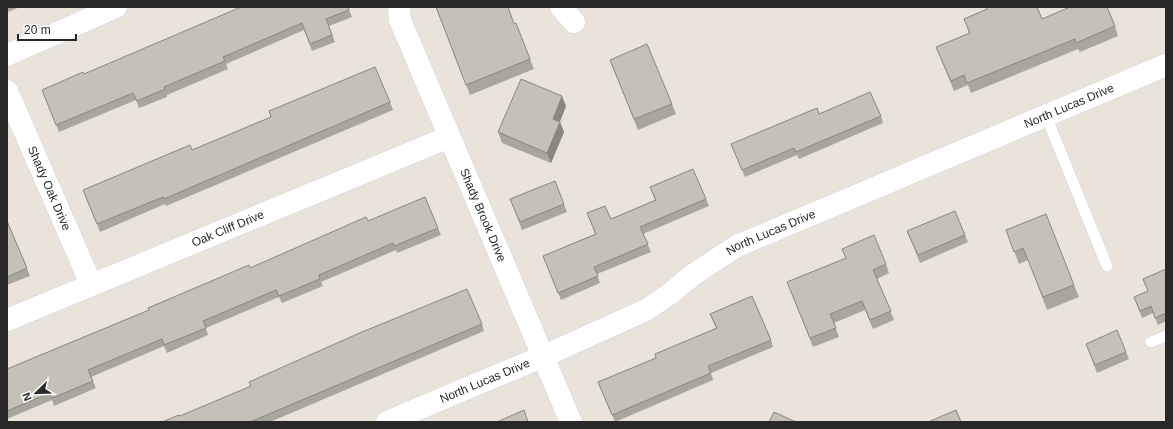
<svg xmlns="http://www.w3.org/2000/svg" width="1173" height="429" font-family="Arial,sans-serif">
<rect width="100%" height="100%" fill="#eae3da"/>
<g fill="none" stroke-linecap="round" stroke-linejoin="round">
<!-- service casing -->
<g stroke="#cfd3e1" stroke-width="12">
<g id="service">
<path d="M1046,116L1107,266"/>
<path d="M1151,342L1166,336"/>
</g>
</g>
<!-- minor casing -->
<g stroke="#cfd3e1" stroke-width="23">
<g id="minor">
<path id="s1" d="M399,7L400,20L571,422"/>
<path d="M561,7L574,22"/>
<path d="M7,55L116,7"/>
<path id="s2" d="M7,91L91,284"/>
<path id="s3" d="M7,320L449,137"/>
<path id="s4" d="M387,422L544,356L646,310L671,293L694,274L737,246L1166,65"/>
</g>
</g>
<!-- service -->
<use href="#service" stroke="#fff" stroke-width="11"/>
<!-- minor -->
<use href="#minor" stroke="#fff" stroke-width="22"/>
</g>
<!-- wall -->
<g fill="#a9a69f">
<path d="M7,7H20L8,12L7,9Z"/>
<path d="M348,7L352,17L329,26L335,42L312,51L304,30L226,64L228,69L167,95V97L139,108L136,100L59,132L42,90Z"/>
<path d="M436,7L514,24L530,59L534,69L470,95Z"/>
<path d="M986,7L1042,19L1115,26L1118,36L1080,52L1078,49L971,93L968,85L954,91L936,47L969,33L964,19L987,9Z"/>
<path d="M610,60L672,104L676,114L638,130Z"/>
<path d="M390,102L393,110L166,206L165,204L100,232L83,190L192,150L271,117L269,111Z"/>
<path d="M566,106L560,122L564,132L551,163L502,143L498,132Z"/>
<path d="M819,114L881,116L883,123L799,159L797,155L745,177L731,144Z"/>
<path d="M555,181L567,212L522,230L510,199Z"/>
<path d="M650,187L706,199L709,206L643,234L651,252L597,274L600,283L561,300L543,256L595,234L587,213L611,219L655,200Z"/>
<path d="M7,221L30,276L7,285Z"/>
<path d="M368,221L438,228L441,235L397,253L396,250L321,282L323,286L282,303L279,297L206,328L208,335L167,353L164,346L91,377L96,388L54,406L52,400L7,419V369L250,268Z"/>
<path d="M1006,230L1074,285L1079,297L1047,310L1028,260L1019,264Z"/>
<path d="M907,231L965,235L968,242L920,263Z"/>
<path d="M842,249L886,264L889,273L877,279L894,320L873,329L865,310L834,323L839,337L813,347L787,282L846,258Z"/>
<path d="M1166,269V321L1158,325L1153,313L1142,318L1134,297L1148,291L1143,279Z"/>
<path d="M710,314L771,340L773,347L711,373L713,380L615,422L598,382L656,358L716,328Z"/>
<path d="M482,324L484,331L270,422H162Z"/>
<path d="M1086,344L1126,352L1129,359L1097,373Z"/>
</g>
<!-- shaded-wall -->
<g fill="#8a8782">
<path d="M562,96L566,106L557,129L553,119Z"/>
<path d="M560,122L564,132L551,163L547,153Z"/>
</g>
<!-- building -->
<g fill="#c5c1b9" stroke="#8a8782">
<path d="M241,7H348L349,10L326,19L332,35L310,44L302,23L223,57L225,61L164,87L165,89L137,101L133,93L56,125L42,90L83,72L84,74Z"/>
<path d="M436,7H508L514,24L516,23L530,59L466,85Z"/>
<path d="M986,7H1037L1042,19L1070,7H1107L1115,26L1076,43L1075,39L967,83L964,75L951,81L936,47L970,33L964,19L987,9Z"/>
<path d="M647,44L672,104L634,119L610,60Z"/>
<path d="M375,67L390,102L164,199L163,197L97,224L83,190L190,145L192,150L271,117L269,111Z"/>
<path d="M521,79L562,96L553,119L560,122L547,153L498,132Z"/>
<path d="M870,92L881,116L796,152L794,148L742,170L731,144L817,108L819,114Z"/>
<path d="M693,169L706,199L640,227L648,244L594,267L598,276L558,293L543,256L596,234L587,213L605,206L611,219L656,200L650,187Z"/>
<path d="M555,181L564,204L520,222L510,199Z"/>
<path d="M425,197L438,228L394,246L393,243L319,275L320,279L279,296L276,290L203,321L206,328L164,345L162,339L88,370L93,381L52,398L49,393L7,411V369L149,310L148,308L249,265L250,268L366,217L368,221Z"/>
<path d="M955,211L965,235L918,255L907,231Z"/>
<path d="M1046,214L1074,285L1043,297L1023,248L1014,252L1006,230Z"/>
<path d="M7,221L27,268L7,277Z"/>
<path d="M874,235L886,264L873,270L891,311L870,320L862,301L830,314L836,328L810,338L787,282L846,258L842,249Z"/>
<path d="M1166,269V313L1155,318L1151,306L1140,311L1134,297L1148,291L1143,279Z"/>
<path d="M467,289L482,324L250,422H162L179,415L180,416L251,386L249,382L362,332Z"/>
<path d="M752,296L771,340L708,366L711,373L612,415L598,382L656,358L655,354L717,328L710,314Z"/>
<path d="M1117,330L1126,352L1095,365L1086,344Z"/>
<path d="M524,410L528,422H497Z"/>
<path d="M956,410L961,422H928Z"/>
<path d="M774,412L796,422H769Z"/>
</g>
<g text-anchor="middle" stroke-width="3.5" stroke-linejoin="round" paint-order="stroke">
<!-- street labels -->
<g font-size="12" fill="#282828" stroke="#fff">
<text dy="4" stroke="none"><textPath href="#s4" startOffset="754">North Lucas Drive</textPath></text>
<text dy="4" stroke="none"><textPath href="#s2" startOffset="106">Shady Oak Drive</textPath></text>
<text dy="4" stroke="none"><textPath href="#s1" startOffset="225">Shady Brook Drive</textPath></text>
<text dy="4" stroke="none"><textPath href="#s3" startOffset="239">Oak Cliff Drive</textPath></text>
<text dy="4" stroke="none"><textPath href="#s4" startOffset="430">North Lucas Drive</textPath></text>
<text dy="4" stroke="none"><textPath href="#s4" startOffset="106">North Lucas Drive</textPath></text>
</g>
</g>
<!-- border -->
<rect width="1173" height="429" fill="none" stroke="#282828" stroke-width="16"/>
<!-- north arrow -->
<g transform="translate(36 393) rotate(247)" stroke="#ffffff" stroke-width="3" paint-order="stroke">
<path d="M0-3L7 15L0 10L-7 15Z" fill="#282828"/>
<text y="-6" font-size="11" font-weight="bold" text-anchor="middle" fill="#282828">N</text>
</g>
<!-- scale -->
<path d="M18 34v6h58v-6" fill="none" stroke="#282828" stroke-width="2"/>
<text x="24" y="34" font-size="12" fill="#282828" stroke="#ffffff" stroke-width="3" paint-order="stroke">20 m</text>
</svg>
